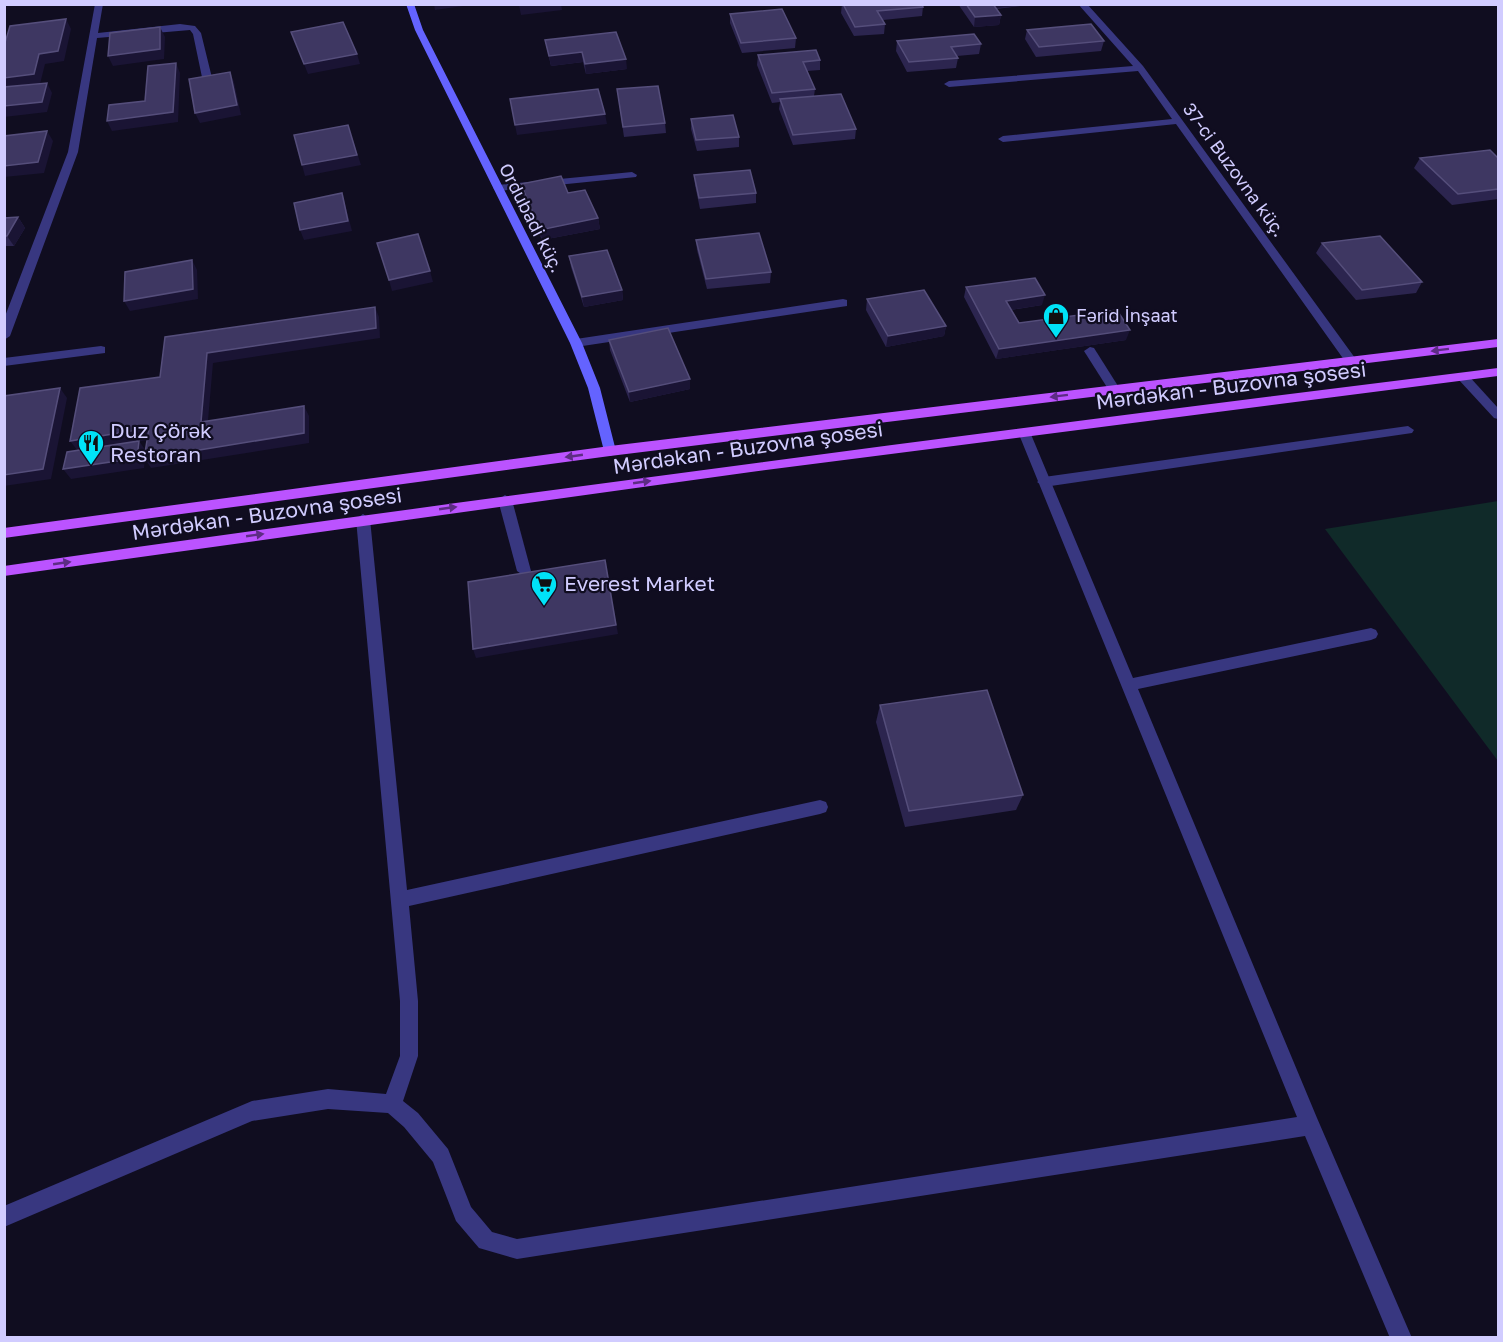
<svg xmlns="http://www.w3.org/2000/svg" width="1503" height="1342" font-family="'Golos Text',sans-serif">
<rect width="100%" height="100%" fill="#100d20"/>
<!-- green -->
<path fill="#102a29" d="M1498,501V761L1325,529Z"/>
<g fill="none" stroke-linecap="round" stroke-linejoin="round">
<!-- lane -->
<g fill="#383780" fill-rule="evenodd">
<path d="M1090,347L1094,348L1118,386V392H1110L1084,351Z"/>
<path d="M1463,373L1467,374L1498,408V419L1494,418L1459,380L1457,377Z"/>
<path d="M1408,426L1414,430L1412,433L1044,487L1037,482L1044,477Z"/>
<path d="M505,495L512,500L531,571L524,576L517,571L498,500Z"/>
</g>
<!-- street -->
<g fill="#383780" fill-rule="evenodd">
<path d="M95,4H103L98,33L180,24L195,26L201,33L213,82L208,85L203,82L193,34L190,30L97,38L78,152L10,336L4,340V319L68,152Z"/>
<path d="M1078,4H1087L1143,66L1355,358V364H1347L1176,124L1003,142L998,139L1003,136L1172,119L1138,71L949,87L944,84L949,81L1133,66Z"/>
<path d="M632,172L637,175L636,177L498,191L493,188L498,185Z"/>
<path d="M843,299L847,300V306L576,347L570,343L576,339Z"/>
<path d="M101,346L105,347V353L4,366V358Z"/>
<path d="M1024,428L1030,432L1133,678L1371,628L1376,630L1378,634L1376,638L1371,640L1138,689L1317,1118L1412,1338H1390L1305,1136L517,1259L479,1248L456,1221L433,1162L404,1127L388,1113L328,1109L252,1121L4,1227V1206L252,1101L328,1089L386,1094L400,1056V1001L356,519L363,514L370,519L407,890L820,800L826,802L828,807L826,812L820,814L409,906L418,1001V1056L403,1101L418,1113L448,1149L471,1207L492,1232L517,1239L1297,1117L1018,432Z"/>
</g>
<!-- secondary -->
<path fill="#6463ff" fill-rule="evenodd" d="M406,4H414L423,30L582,343L600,388L616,451L615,454L610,456L604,451L588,388L570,343L415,30Z"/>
<!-- primary -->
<g fill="#bb53ff" fill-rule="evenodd">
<path d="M1498,339V347L610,456L4,538V528L610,446Z"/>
<path d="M1498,368V376L751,472L4,576V566C502,495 1000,430 1498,368Z"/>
</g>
</g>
<!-- wall -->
<g fill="#2c254f">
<path d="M842,4H922L923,7L922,16L883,20L885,24L884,34L854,36L841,13Z"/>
<path d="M958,4H1029V5L996,9L1001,15L999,25L974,27Z"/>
<path d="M730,14L796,38L795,48L742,53L730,23Z"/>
<path d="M1027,30L1104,41L1101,51L1036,57L1025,39Z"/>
<path d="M545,40L627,69L586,74L583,62L551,66Z"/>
<path d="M897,41L981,44L979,54L957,56L958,58L956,68L907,72L896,51Z"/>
<path d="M758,55L820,60V70L807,71L815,89L814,96L856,129L855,139L793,145L779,109L780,102L772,103L757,65Z"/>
<path d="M617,89L665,123L666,133L624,137Z"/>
<path d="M691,119L739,137V147L697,151L691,129Z"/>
<path d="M1420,158H1498V199L1452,205L1414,168Z"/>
<path d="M694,175L756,193V203L700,209L695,185Z"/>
<path d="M521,184L568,193L598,218L600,229L542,240L523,194Z"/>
<path d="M18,217L25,228L14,246H4V218Z"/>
<path d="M696,240L771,272L770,283L707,289L697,250Z"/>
<path d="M1322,243L1422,282L1416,293L1356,300L1316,253Z"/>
<path d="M569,256L622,290L623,300L584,307L571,267Z"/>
<path d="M966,287L1042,305L1011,310L1019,323L1126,340L996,359L964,297Z"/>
<path d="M867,299L946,326L944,336L886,347L866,310Z"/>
<path d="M609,340L690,389L630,402L610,350Z"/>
<path d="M880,705L1023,795L1016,810L905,827L876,722Z"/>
</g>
<!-- shaded-wall -->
<g fill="#1a1434">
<path d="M434,4H470V5L435,10Z"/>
<path d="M523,4H561L562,10L521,15L519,5Z"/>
<path d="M989,4H1029V5L988,9Z"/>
<path d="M1001,15L999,25L974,27L975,17Z"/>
<path d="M66,19L71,29L64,61L45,64L40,84L4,89V78L39,54Z"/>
<path d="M160,27L165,37L164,59L113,66L108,56Z"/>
<path d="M582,52L583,62L551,66L549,56Z"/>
<path d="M357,54L360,64L308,74L304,64Z"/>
<path d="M626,59L627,69L586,74L585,64Z"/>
<path d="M176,63L180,73L178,122L112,131L107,121L173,112Z"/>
<path d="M230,72L234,82L241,115L200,123L195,113Z"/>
<path d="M47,83L52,93L47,112L4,117V106Z"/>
<path d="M605,114L607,124L517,135L515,125Z"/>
<path d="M348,125L361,165L305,176L302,165Z"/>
<path d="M47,131L53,141L44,173L4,177V166Z"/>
<path d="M342,193L345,204L352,231L304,240L300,230Z"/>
<path d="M18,217L25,228L14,246L7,236Z"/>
<path d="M598,218L600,229L542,240L540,230Z"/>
<path d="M192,260L197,270L198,299L130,311L124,301Z"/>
<path d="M430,271L433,282L392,291L389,280Z"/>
<path d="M622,290L623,300L584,307L582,297Z"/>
<path d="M1045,295L1042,305L1003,311L1006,301Z"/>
<path d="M375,307L379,317L380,338L213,363L207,432L201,422L207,353Z"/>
<path d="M946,326L944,336L886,347L888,336Z"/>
<path d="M1130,330L1126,340L996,359L999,349Z"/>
<path d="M690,379V389L630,402L629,392Z"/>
<path d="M60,388L67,398L51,479L4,486V475Z"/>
<path d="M304,406L309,416V443L151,468L145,459L144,468L71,479L63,469L139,441L146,451Z"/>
<path d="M149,428L155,439L78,451L70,441Z"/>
<path d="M605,560L618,634L476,658L473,649Z"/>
</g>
<!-- building -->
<g fill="#3e3762" stroke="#554e7b" stroke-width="1.5">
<path d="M843,4H922L923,7L877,11L885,24L855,27Z"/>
<path d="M966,4H993L1001,15L975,17Z"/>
<path d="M782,9L796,38L741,43L730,14Z"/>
<path d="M66,19L58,51L39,54L34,74L4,78V46L10,26Z"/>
<path d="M343,22L357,54L304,64L291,32Z"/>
<path d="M1091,24L1104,41L1039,47L1027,30Z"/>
<path d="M160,27V49L108,56L110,33Z"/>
<path d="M616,32L626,59L585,64L582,52L549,56L545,40Z"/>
<path d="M974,34L981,44L951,47L958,58L909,62L897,41Z"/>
<path d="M816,50L820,60L803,62L815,89L772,93L758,55Z"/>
<path d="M176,63L173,112L107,121L109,105L145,101L148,66Z"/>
<path d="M230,72L237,105L195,113L189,79Z"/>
<path d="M47,83L42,102L4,106V87Z"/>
<path d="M658,86L665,123L623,127L617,89Z"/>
<path d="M598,89L605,114L515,125L510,99Z"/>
<path d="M841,94L856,129L793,135L780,99Z"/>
<path d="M733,115L739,137L696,140L691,119Z"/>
<path d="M348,125L357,155L302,165L294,135Z"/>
<path d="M47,131L38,162L4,166V136Z"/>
<path d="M1490,150L1498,158V189L1458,194L1420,158Z"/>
<path d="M750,170L756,193L699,198L694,175Z"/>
<path d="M561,176L568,193L585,190L598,218L540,230L521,184Z"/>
<path d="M342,193L348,221L300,230L294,203Z"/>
<path d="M18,217L7,236H4V218Z"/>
<path d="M759,233L771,272L706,279L696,240Z"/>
<path d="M418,234L430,271L389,280L377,243Z"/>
<path d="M1380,236L1422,282L1362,290L1322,243Z"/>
<path d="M607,250L622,290L582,297L569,256Z"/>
<path d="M192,260L193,289L124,301L125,272Z"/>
<path d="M1035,278L1045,295L1006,301L1019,323L1117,310L1130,330L999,349L966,287Z"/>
<path d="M924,290L946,326L888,336L867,299Z"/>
<path d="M375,307L376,328L207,353L201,422L304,406V433L144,459L149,428L70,441L80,388L160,377L165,337Z"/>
<path d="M668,328L690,379L629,392L609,340Z"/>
<path d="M60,388L43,469L4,475V396Z"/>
<path d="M139,441L137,458L63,469L67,452Z"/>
<path d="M605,560L616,625L473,649L468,582Z"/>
<path d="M987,690L1023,795L909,811L880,705Z"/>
</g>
<!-- one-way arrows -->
<defs><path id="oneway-solid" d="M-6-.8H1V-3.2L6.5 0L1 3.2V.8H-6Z" transform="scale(1.5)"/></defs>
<g fill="#5d2c84">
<use href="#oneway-solid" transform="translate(1440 350) rotate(173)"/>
<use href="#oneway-solid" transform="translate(1059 396) rotate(173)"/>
<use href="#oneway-solid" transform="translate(574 456) rotate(172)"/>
<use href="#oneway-solid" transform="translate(642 482) rotate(-8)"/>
<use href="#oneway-solid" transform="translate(448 508) rotate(-8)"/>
<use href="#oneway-solid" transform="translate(255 535) rotate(-8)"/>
<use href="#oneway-solid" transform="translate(62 563) rotate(-8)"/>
</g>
<!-- icons -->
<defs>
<g id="shop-pin" transform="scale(1.35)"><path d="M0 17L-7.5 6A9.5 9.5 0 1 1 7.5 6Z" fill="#00e3f7" stroke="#100d20"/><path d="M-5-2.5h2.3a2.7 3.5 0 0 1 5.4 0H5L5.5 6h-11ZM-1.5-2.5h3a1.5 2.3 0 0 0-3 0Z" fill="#111"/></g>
<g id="restaurant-pin" transform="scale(1.35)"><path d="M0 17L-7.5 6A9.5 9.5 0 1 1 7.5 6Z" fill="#00e3f7" stroke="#100d20"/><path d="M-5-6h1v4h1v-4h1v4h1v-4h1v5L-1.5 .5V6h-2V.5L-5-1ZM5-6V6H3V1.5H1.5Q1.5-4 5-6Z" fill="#111"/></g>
<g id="supermarket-pin" transform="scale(1.35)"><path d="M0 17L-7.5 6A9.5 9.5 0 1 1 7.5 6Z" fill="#00e3f7" stroke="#100d20"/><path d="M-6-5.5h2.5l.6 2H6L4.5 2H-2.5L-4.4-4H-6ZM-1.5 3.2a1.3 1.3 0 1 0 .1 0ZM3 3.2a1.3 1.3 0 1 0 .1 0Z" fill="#111"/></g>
</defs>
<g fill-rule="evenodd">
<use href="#shop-pin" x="1056" y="316"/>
<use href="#restaurant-pin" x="91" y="443"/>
<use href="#supermarket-pin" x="544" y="584"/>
</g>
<g text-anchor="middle" stroke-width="4.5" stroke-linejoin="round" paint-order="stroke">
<!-- far-street labels -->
<g font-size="18" fill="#d1ccff" stroke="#100d20">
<text transform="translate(1234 170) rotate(54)" y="6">37-ci Buzovna küç.</text>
<text transform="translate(531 218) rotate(63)" y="6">Ordubadi küç.</text>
</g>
<!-- far-poi labels -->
<g font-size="18" fill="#d1ccff" stroke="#100d20" text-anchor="start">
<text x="1076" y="322">Fərid İnşaat</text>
</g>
<!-- street labels -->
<g font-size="21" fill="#d1ccff" stroke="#100d20">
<text transform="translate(1231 386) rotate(-7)" y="7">Mərdəkan - Buzovna şosesi</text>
<text transform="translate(748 448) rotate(-8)" y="7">Mərdəkan - Buzovna şosesi</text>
<text transform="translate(267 514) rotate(-8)" y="7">Mərdəkan - Buzovna şosesi</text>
</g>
<!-- poi labels -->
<g font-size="21" fill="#d1ccff" stroke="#100d20" text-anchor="start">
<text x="110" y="438">Duz Çörək<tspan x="110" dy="24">Restoran</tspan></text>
<text x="564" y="591">Everest Market</text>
</g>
</g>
<!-- border -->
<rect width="1503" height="1342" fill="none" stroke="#d1ccff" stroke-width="12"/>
</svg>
